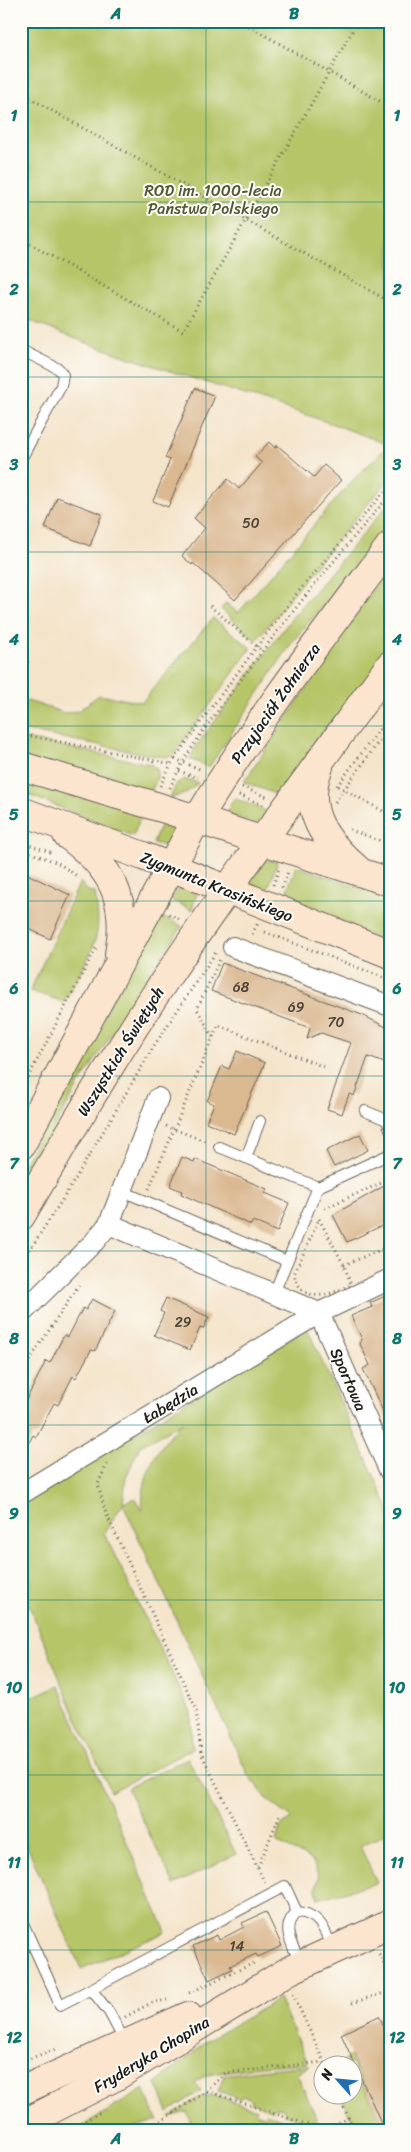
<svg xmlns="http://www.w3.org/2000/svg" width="411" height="2152" font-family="Sriracha,sans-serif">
<rect width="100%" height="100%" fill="#fdfcf7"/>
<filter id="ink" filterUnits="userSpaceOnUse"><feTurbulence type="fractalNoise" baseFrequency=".02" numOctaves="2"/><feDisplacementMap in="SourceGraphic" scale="10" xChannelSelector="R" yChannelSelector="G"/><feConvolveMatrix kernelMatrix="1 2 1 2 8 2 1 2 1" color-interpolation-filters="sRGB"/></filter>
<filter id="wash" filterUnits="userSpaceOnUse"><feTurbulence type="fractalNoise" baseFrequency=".0096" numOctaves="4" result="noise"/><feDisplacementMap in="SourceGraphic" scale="20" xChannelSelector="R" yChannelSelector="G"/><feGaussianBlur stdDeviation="1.12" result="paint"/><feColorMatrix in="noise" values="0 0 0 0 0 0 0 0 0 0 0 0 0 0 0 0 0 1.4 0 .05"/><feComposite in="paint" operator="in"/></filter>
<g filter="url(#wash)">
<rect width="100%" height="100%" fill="#f4e4ca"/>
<!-- green -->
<g fill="#b5c568" stroke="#687042" fill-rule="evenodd">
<path d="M21,21H390V478L316,565L256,641L221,609L226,603L238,613L352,481L389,445C268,397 141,368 21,317Z"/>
<path d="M390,502V528L368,557L322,607L293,641L209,767L189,759L197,745L291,619Z"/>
<path d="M390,564V651L283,797L244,782Z"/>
<path d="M213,618L251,648L174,755L168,757L156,756L21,730V699L65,713L78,711L99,695L142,702Z"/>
<path d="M21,738L150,764L157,769V778L150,794L21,757Z"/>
<path d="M21,777L143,812L133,836L21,792Z"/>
<path d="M184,779L198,783L185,794L170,798L177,783Z"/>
<path d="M234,798L271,813L256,824L226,814Z"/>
<path d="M163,819L179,831L170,847L153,843Z"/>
<path d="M265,860L278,861L265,896L247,882Z"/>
<path d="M296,866L390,898V943L283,902Z"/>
<path d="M80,882L88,891L95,893C97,906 99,918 97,932C94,954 74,982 64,1002L30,991Z"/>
<path d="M182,887L197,893L192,910L169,899Z"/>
<path d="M157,915L182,926L80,1083L21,1185V1169Z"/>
<path d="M307,1328L390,1511V1832L360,1846L377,1883L318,1899L316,1888L319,1877L312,1860L276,1842L280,1827L292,1818L268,1800L248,1775L123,1504L104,1533L191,1712L192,1749L111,1792L72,1708L21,1586V1503ZM183,1422C156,1447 142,1474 142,1511L135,1498L123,1503L126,1477L140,1446Z"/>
<path d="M58,1685L166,1932L81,1969L21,1832V1702Z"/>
<path d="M188,1758L236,1854L174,1885L127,1788Z"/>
<path d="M279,1999L308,2063L261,2066L206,2075L195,2083L202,2090L168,2112L156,2083L210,2039Z"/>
<path d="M350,2055L377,2114L384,2120L360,2131H357L340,2095L354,2094V2064H339Z"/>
<path d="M310,2065L297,2074L320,2126L284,2114L285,2110L275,2107L273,2110L251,2102L252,2099L242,2096L241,2099L218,2091L224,2075L259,2070Z"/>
<path d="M144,2089C150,2100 150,2112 158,2120L123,2131H81V2127Z"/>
<path d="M215,2095L256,2109L255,2113L265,2116L266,2113L317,2131H195L187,2112L170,2117L200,2097Z"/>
</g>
<g id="blocks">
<!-- building -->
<g fill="#dab890">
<path d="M195,388L215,396L168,507L153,501L170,460L165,458Z"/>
<path d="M269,442L275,448L277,445L314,477L324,465L341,480L235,600L193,563L192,565L182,556L205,528L194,518L228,479L239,489L262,463L255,457Z"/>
<path d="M57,497L102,514L90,546L45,528Z"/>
<path d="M21,871L70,895L50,939L21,925Z"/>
<path d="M222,963L362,1015L390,1029V1065L368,1057L354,1096L349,1094L342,1114L327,1109L351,1043L321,1033L307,1039L310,1028L211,991Z"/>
<path d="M237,1051L265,1063L234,1134L206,1122L214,1104L207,1101L222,1066L229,1069Z"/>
<path d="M360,1134L368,1150L334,1167L326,1151Z"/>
<path d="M182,1157L194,1162L195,1159L267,1189L265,1193L289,1203L277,1232L253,1221L251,1225L181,1194L182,1191L170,1186Z"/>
<path d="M384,1186L386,1190L390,1188V1222L347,1242L333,1215Z"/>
<path d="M390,1294V1426L363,1369L370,1365L360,1344L362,1339L351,1316L372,1307L370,1303Z"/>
<path d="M166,1298L209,1317L203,1329L200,1328L190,1350L154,1335L164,1313L160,1311Z"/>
<path d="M92,1299L115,1311L95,1351L91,1350L76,1378L73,1376L58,1405L54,1403L36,1437L33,1435L21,1458V1410L46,1361L50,1363L64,1335L68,1337L83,1308L86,1310Z"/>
<path d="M266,1912L282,1946L258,1957L256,1954L230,1966L232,1969L209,1980L193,1946L217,1935L219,1940L244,1927L242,1923Z"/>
<path d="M379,2016L390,2038V2131H385L341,2034Z"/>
</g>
</g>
</g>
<g filter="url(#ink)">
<use href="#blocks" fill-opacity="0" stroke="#686259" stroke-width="1"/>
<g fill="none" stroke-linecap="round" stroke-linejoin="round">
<!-- lane casing -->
<g stroke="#686259" stroke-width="12">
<g id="lane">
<path d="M21,350L59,369L63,375L61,386L21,459"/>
<path d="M365,1111L387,1120L390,1129"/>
<path d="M219,1147L318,1187"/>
<path d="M246,1158L260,1121"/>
<path d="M122,1191L287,1261"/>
<path d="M274,1293L318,1187L390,1154"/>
<path d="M21,1919L60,2005L91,1989L109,2012L125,2042"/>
<path d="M301,1964C293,1946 279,1927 297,1912C320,1913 325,1931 333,1950"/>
<path d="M91,1989L285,1886L297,1912"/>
</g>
</g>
<!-- street casing -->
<g stroke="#686259" stroke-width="22">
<g id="street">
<path d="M233,947L390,1006"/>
<path d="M109,1224L319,1313"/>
<path d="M319,1313L390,1472"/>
<path d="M21,1314L94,1242L109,1224L158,1098"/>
<path d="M21,1494L319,1313L390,1279"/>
</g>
</g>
<!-- secondary casing -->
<g stroke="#686259" stroke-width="30">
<g id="secondary">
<path d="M21,766L162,808L390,882"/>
<path d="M319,767C301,810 325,841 356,868"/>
<path d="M21,811L143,856L390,954"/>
<path d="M67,835C112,867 129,900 119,954"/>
<path d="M21,1145L190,832C249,731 320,639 390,546"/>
<path d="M21,1216C66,1138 111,1061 161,986C234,877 313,771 390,665"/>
<path d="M21,2091L188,2016"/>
<path d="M21,2125L115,2077L290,1970L390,1924"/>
</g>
</g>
<!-- path -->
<g stroke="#686259" stroke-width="3" stroke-dasharray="1 4" stroke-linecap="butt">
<path d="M240,21L390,107"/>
<path d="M21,93L390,302"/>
<path d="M21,239L183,331L358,21"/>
<path d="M210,606L262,651"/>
<path d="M21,669L30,659"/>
<path d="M21,734L171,764"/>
<path d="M175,759L202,770"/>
<path d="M179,771L198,778"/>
<path d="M160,786L171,764L200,723L294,597L390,485"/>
<path d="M337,786L390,715"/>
<path d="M338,786L390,815"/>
<path d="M242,787L267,797"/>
<path d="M170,788C187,750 212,719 236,686C285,620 336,557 390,495"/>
<path d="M239,795L263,805"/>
<path d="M335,802L390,726"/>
<path d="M350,830L390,844"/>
<path d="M21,842L53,853"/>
<path d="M21,849L58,863L77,876"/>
<path d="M273,885L280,867"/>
<path d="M282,888L288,872"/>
<path d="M169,914L181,920"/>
<path d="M265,932L390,980"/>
<path d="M252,934L258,923"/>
<path d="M213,1037L197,1009L220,959"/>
<path d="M21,1091L96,948"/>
<path d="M166,1126L207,1142"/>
<path d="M149,1189L218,1025L324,1067"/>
<path d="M325,1208L390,1179"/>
<path d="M319,1219L344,1265L351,1285C330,1295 302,1306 294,1274Z"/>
<path d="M21,1263L68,1191L154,1046L216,952"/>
<path d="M344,1265L390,1246"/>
<path d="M21,1373L79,1285"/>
<path d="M107,1464L98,1484L105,1511L196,1709L201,1753L265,1883"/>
<path d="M258,1867L281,1812"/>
<path d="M379,1954L390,1977"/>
<path d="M189,1993L256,1962"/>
<path d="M293,1994L325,2064"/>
<path d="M352,2003L390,1991"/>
<path d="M125,2017L151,2003L167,2000"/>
<path d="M21,2062L58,2048"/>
<path d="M207,2091L324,2130L349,2118"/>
<path d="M338,2094L354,2131"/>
<path d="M68,2131L102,2111"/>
<path d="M132,2131L159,2122L207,2091L225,2073L323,2062"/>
<path d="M370,2131L382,2125"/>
</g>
<!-- lane -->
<use href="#lane" stroke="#fff" stroke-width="10"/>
<!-- street -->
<use href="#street" stroke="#fff" stroke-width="20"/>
<!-- secondary -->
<use href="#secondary" stroke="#fce5cf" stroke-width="28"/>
</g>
</g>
<!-- grid -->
<path fill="none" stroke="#0f766e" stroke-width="1" stroke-opacity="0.55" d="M206,21V2131M21,202H390M21,377H390M21,552H390M21,726H390M21,901H390M21,1076H390M21,1251H390M21,1425H390M21,1600H390M21,1775H390M21,1950H390"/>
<g text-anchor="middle" stroke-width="4" stroke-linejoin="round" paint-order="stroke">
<!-- number labels -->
<g font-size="14" fill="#4c4339">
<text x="251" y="528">50</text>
<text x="241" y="992">68</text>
<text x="296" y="1012">69</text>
<text x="336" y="1027">70</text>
<text x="183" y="1327">29</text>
<text x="237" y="1951">14</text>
</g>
<!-- park labels -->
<g font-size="16" fill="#525737" stroke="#fdfcf7">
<text x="213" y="196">ROD im. 1000-lecia<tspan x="213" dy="18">Państwa Polskiego</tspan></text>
</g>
<!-- street labels -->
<g font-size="16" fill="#1c1c1c" stroke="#fdfcf7">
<text transform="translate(275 703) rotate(-55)" y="6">Przyjaciół Żołnierza</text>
<text transform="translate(217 886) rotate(22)" y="6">Zygmunta Krasińskiego</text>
<text transform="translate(120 1051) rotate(-58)" y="6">Wszystkich Świętych</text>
<text transform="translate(349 1379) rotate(66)" y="6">Sportowa</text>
<text transform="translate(170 1403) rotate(-31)" y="6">Łabędzia</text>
<text transform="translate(151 2054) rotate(-31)" y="6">Fryderyka Chopina</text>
</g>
</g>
<!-- margin -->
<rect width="411" height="2152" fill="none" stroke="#fdfcf7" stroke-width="55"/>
<!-- north arrow -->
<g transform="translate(338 2080) rotate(297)"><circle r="24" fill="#fdfcf7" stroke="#a3a29f"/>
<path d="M0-4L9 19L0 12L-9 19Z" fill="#1f6fb2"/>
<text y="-8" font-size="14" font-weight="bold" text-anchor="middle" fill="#1c1c1c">N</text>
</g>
<rect x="28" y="28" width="356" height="2096" fill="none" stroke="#0f766e" stroke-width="2"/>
<g font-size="16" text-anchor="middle" font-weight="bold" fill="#0f766e">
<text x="116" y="19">A</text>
<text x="294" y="19">B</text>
<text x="14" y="121">1</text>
<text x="397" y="121">1</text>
<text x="14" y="295">2</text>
<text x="397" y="295">2</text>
<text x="14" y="470">3</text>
<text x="397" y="470">3</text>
<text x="14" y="645">4</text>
<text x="397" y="645">4</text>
<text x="14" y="820">5</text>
<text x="397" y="820">5</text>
<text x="14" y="994">6</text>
<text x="397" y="994">6</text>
<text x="14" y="1169">7</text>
<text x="397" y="1169">7</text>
<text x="14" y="1344">8</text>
<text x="397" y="1344">8</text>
<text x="14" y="1519">9</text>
<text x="397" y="1519">9</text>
<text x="14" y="1693">10</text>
<text x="397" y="1693">10</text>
<text x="14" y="1868">11</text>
<text x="397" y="1868">11</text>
<text x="14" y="2043">12</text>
<text x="397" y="2043">12</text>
<text x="116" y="2144">A</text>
<text x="294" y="2144">B</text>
</g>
</svg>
